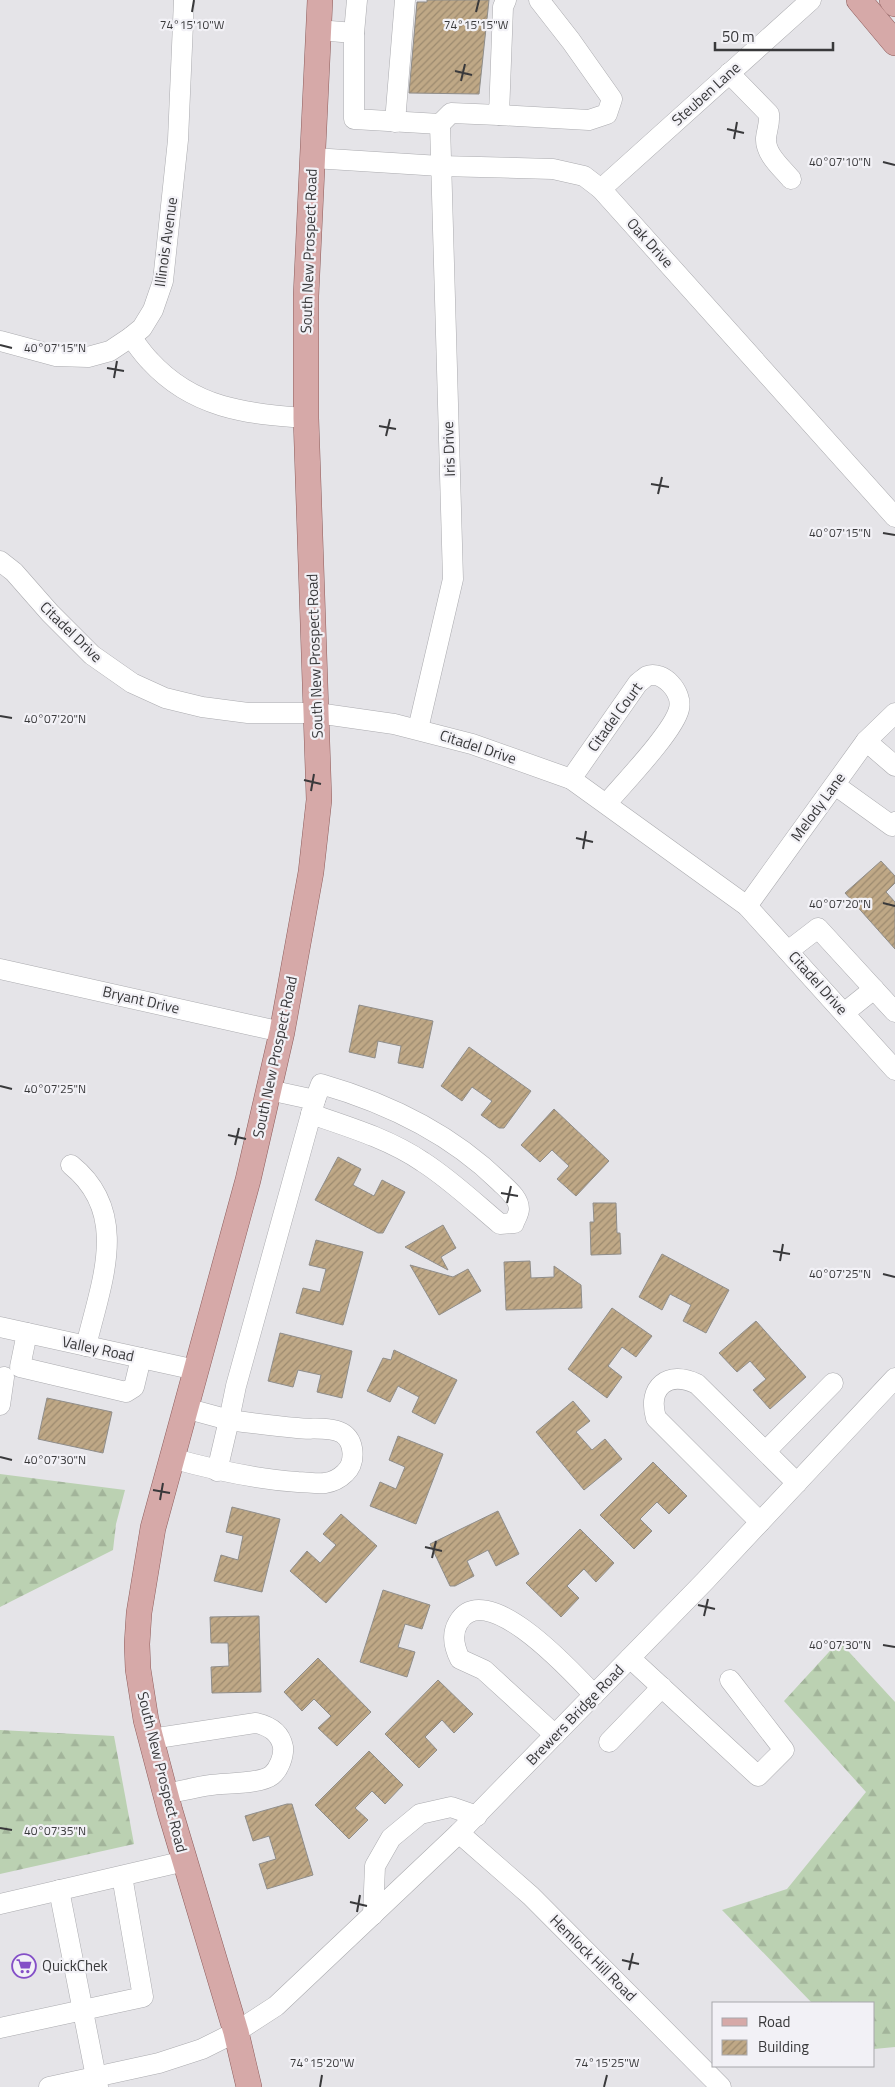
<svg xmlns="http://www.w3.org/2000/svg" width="895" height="2087" font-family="'Titillium Web',sans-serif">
<defs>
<pattern id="forest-firs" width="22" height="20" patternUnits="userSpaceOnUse" patternTransform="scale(1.25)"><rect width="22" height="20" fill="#bbd1b2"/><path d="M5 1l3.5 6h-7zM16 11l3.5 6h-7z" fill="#a2b49a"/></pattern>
<pattern id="building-hatch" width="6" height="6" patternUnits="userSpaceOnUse" patternTransform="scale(1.25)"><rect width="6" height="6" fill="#bfa886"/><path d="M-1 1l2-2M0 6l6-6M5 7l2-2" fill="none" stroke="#9c8a6f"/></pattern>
</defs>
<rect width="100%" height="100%" fill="#e5e4e8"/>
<!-- forest -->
<g fill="url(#forest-firs)">
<path d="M0,1474L125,1490L116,1524L113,1550L0,1607Z"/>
<path d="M839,1641L895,1702V2047L874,2049V2003H812L722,1910L787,1889L866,1792L784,1701Z"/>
<path d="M0,1730L114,1736L134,1844L0,1874Z"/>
</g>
<!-- building -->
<g fill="url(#building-hatch)" stroke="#8f8d8a">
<path d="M427,0H489L479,94L409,93L417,2H427Z"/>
<path d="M881,861L895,876V883L886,892L895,902V949L845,893Z"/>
<path d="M359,1005L433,1021L423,1068L398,1063L401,1046L378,1041L375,1058L349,1052Z"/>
<path d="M469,1047L531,1091L504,1128H499L481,1115L492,1101L472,1087L462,1101L441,1086Z"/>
<path d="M554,1109L609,1161L576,1196L557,1179L569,1166L552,1150L540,1162L521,1145Z"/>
<path d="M338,1157L361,1169L353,1185L374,1196L382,1180L405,1192L383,1233H378L315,1200Z"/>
<path d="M593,1203H616L617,1233H620L621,1254L591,1255L590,1222H594Z"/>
<path d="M443,1225L456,1248L441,1257L448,1270L405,1247Z"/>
<path d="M316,1240L363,1252L343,1325L296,1313L303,1288L320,1292L326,1269L309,1265Z"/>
<path d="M662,1254L729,1290L706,1333L683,1321L691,1305L670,1294L662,1310L639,1297Z"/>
<path d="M530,1261L531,1278L554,1277V1266L581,1285L582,1308L506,1310L504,1262Z"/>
<path d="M410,1265L453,1277L468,1269L481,1291L439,1315Z"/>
<path d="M612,1308L652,1336L636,1357L622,1347L608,1366L622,1377L607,1398L568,1369Z"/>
<path d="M756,1321L806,1377L770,1409L753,1390L766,1379L750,1361L737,1372L719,1353Z"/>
<path d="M280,1333L352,1351L342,1398L317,1392L321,1375L298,1370L293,1387L268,1381Z"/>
<path d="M394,1350L457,1380L435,1424L412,1412L419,1397L398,1386L390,1402L367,1391L383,1358L391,1360Z"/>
<path d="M47,1398L112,1412L103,1453L38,1439Z"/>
<path d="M573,1401L590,1421L576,1432L592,1450L605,1439L622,1459L584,1490L536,1432Z"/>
<path d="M398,1436L443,1454L416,1524L370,1506L380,1482L396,1489L405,1467L389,1460Z"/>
<path d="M653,1462L687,1496L669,1514L657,1502L640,1519L652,1531L634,1549L600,1515Z"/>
<path d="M232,1507L280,1519L262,1592L214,1581L221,1555L238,1560L243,1536L226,1532Z"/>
<path d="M498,1511L519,1554L496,1566L488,1550L467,1561L474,1576L455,1586H450L430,1544Z"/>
<path d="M341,1514L377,1546L326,1603L290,1571L307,1551L320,1563L336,1545L323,1534Z"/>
<path d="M580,1529L614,1563L596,1582L584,1569L567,1586L579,1598L561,1617L526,1583Z"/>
<path d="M383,1590L430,1605L422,1629L405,1624L398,1647L415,1652L407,1677L360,1662Z"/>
<path d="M259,1616L261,1692L212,1693L211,1667L229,1666L228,1643H211L210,1617Z"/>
<path d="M318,1658L371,1712L337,1746L318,1728L331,1716L314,1699L302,1711L284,1692Z"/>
<path d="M438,1680L473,1714L454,1733L442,1720L425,1737L437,1750L419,1768L385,1734Z"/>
<path d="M369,1751L403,1785L385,1804L372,1791L355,1808L368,1820L349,1839L315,1805Z"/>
<path d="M287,1804H292L313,1875L267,1889L259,1864L276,1859L269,1836L253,1841L245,1816Z"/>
</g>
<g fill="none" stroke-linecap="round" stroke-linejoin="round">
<!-- minor casing -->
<g stroke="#ababaf" stroke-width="21">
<g id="minor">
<path d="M357,0L354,33V119L440,124L453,579L418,729"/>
<path d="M318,30L354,33"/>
<path d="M729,73L769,114C770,123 767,129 766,138C765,154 781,167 791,179"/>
<path d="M499,115L589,120L607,114L612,99L571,41L539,0"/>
<path d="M395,122L405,0"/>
<path d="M440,124L451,113L499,115L503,7L506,0"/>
<path d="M313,158L440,166L553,169L584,176L601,189L895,517"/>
<path d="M601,189L811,0"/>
<path d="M131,337C137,345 143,354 150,361C193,408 246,414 306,418"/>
<path d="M0,341L56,356L88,357L110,351L131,337L142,328L153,310L163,281L178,140L184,0"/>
<path d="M0,561L14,572L50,613L92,655L132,683L165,698L202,707L248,713H317L394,724L472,744L571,779L747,906L895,1070"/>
<path d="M866,741L895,766"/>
<path d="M571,779L638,683C641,681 644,678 647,676C663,670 683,692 679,709C674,731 624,783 607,803"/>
<path d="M835,785L892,826L895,822"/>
<path d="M747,906L866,741L895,713"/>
<path d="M788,951L818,928L895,1012"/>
<path d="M0,969L282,1032"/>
<path d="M844,1013L874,989"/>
<path d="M311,1114C349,1127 389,1139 423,1162C451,1180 475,1203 500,1224L514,1223C515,1219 519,1214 519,1209C519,1198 507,1189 500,1182C450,1133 387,1103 321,1084L315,1100"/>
<path d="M71,1165C131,1213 101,1283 86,1346"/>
<path d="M0,1327L196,1370"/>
<path d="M27,1333L20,1367L126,1392L134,1387L141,1358"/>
<path d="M0,1405L4,1377"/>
<path d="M185,1408L229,1420L217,1471"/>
<path d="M766,1451L833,1383"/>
<path d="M171,1458C214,1470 254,1479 298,1482C306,1482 317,1484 325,1483C332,1482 340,1478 345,1473C356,1463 355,1441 342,1433C329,1426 311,1430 297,1428C274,1426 251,1423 229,1420L236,1386L315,1100L269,1090"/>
<path d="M760,1522L656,1418C647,1387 668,1370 697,1384L797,1483"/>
<path d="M630,1658L758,1776L784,1750L730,1680"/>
<path d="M555,1735L484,1670L460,1659C454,1647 451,1635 458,1623C485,1575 574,1674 594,1695"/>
<path d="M151,1739L256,1723C269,1726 280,1732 283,1747C284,1756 279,1769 272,1775C261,1784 226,1783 211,1785C196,1787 181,1791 166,1794"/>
<path d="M609,1742L662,1687"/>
<path d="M459,1833L531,1896L721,2087"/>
<path d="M59,1890L98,2087"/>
<path d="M0,1904L185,1861"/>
<path d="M373,1915L375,1866L391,1838L420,1814L451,1807L477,1816"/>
<path d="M0,2028L143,1997L122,1876"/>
<path d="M49,2087L159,2063L202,2049L236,2032L276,2006L459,1833L705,1581L895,1378"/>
</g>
</g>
<!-- major casing -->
<g stroke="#8e5d5c" stroke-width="26">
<g id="major">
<path d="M859,0L895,43"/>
<path d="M892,0L895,4"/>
<path d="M249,2087L236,2032L170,1811L146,1720L138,1669L137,1644L139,1613L153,1528L248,1180L282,1032L311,872L319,800L306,418V296L320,0"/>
</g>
</g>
<!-- minor -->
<use href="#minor" stroke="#fff" stroke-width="20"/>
<!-- major -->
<use href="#major" stroke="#d6a9a8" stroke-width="25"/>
</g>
<!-- ticks -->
<path fill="none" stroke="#39393b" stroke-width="2" d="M192,12L194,0M476,12L479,0M455,71L472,75M461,81L465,64M727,129L744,133M734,139L737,122M883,162L895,165M0,345L12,348M107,368L124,371M114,378L117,361M379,426L396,429M386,436L390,419M651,484L669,487M658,494L662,477M883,533L895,535M0,716L12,718M304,780L321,784M311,791L314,774M576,838L593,842M583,849L586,831M883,903L895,906M0,1086L12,1089M228,1135L246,1139M235,1145L239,1128M501,1193L518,1196M507,1203L511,1186M773,1251L790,1254M780,1261L783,1244M883,1274L895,1277M0,1457L12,1460M153,1490L170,1493M160,1500L163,1483M425,1547L442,1551M432,1558L436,1541M698,1605L715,1609M704,1616L708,1599M883,1645L895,1647M0,1828L12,1830M350,1902L367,1906M357,1912L360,1895M622,1960L639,1964M629,1970L633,1953M320,2087L322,2075M604,2087L607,2075"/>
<!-- icons -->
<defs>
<g id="supermarket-ring" transform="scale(1.25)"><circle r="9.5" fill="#f2f1f6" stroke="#844fc7" stroke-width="1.5"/><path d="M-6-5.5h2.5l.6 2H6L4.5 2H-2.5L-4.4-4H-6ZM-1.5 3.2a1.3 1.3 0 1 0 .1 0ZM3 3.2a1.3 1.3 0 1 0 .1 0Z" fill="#844fc7"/></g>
</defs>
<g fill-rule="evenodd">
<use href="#supermarket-ring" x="24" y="1966"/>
</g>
<g text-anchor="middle" stroke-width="4.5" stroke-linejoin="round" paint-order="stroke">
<!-- street labels -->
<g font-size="15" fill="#39393b" stroke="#f2f1f6">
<text transform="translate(706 94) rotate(-42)" y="5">Steuben Lane</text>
<text transform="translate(166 242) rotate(-82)" y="5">Illinois Avenue</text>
<text transform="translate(650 243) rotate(48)" y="5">Oak Drive</text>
<text transform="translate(309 251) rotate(-88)" y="5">South New Prospect Road</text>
<text transform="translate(449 449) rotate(-92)" y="5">Iris Drive</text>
<text transform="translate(71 632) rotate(44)" y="5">Citadel Drive</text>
<text transform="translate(315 656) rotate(-92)" y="5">South New Prospect Road</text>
<text transform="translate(615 717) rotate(-54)" y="5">Citadel Court</text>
<text transform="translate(478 747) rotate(18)" y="5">Citadel Drive</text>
<text transform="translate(818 807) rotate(-54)" y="5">Melody Lane</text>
<text transform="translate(818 983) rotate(48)" y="5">Citadel Drive</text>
<text transform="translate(141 1000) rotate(13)" y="5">Bryant Drive</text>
<text transform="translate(275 1057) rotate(-78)" y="5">South New Prospect Road</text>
<text transform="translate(98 1349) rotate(12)" y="5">Valley Road</text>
<text transform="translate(575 1715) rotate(-46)" y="5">Brewers Bridge Road</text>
<text transform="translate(162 1772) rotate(76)" y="5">South New Prospect Road</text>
<text transform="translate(593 1958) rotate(45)" y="5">Hemlock Hill Road</text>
</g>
<!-- poi labels -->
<g font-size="15" fill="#39393b" stroke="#f2f1f6" text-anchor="start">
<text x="42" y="1971">QuickChek</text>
</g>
</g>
<g font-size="12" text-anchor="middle" fill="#39393b" stroke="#f2f1f6" stroke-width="4.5" stroke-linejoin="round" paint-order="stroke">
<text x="192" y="29">74°15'10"W</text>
<text x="476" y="29">74°15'15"W</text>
<text x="840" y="166">40°07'10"N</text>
<text x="55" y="352">40°07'15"N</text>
<text x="840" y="537">40°07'15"N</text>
<text x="55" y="723">40°07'20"N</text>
<text x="840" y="908">40°07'20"N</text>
<text x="55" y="1093">40°07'25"N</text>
<text x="840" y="1278">40°07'25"N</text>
<text x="55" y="1464">40°07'30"N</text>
<text x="840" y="1649">40°07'30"N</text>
<text x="55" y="1835">40°07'35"N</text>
<text x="322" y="2067">74°15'20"W</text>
<text x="607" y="2067">74°15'25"W</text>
</g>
<!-- legend -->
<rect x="712" y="2002" width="162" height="65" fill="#f2f1f6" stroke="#a8a7ab"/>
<rect x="722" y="2018" width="25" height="8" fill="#d6a9a8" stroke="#a8a7ab"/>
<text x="758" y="2027" font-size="15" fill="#39393b">Road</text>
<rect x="722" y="2040" width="25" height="15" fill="url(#building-hatch)" stroke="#a8a7ab"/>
<text x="758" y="2052" font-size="15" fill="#39393b">Building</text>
<!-- scale -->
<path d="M715 42v8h118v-8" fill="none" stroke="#39393b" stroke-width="2.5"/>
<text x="722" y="42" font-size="15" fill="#39393b" stroke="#f2f1f6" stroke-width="4" paint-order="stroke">50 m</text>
</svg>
